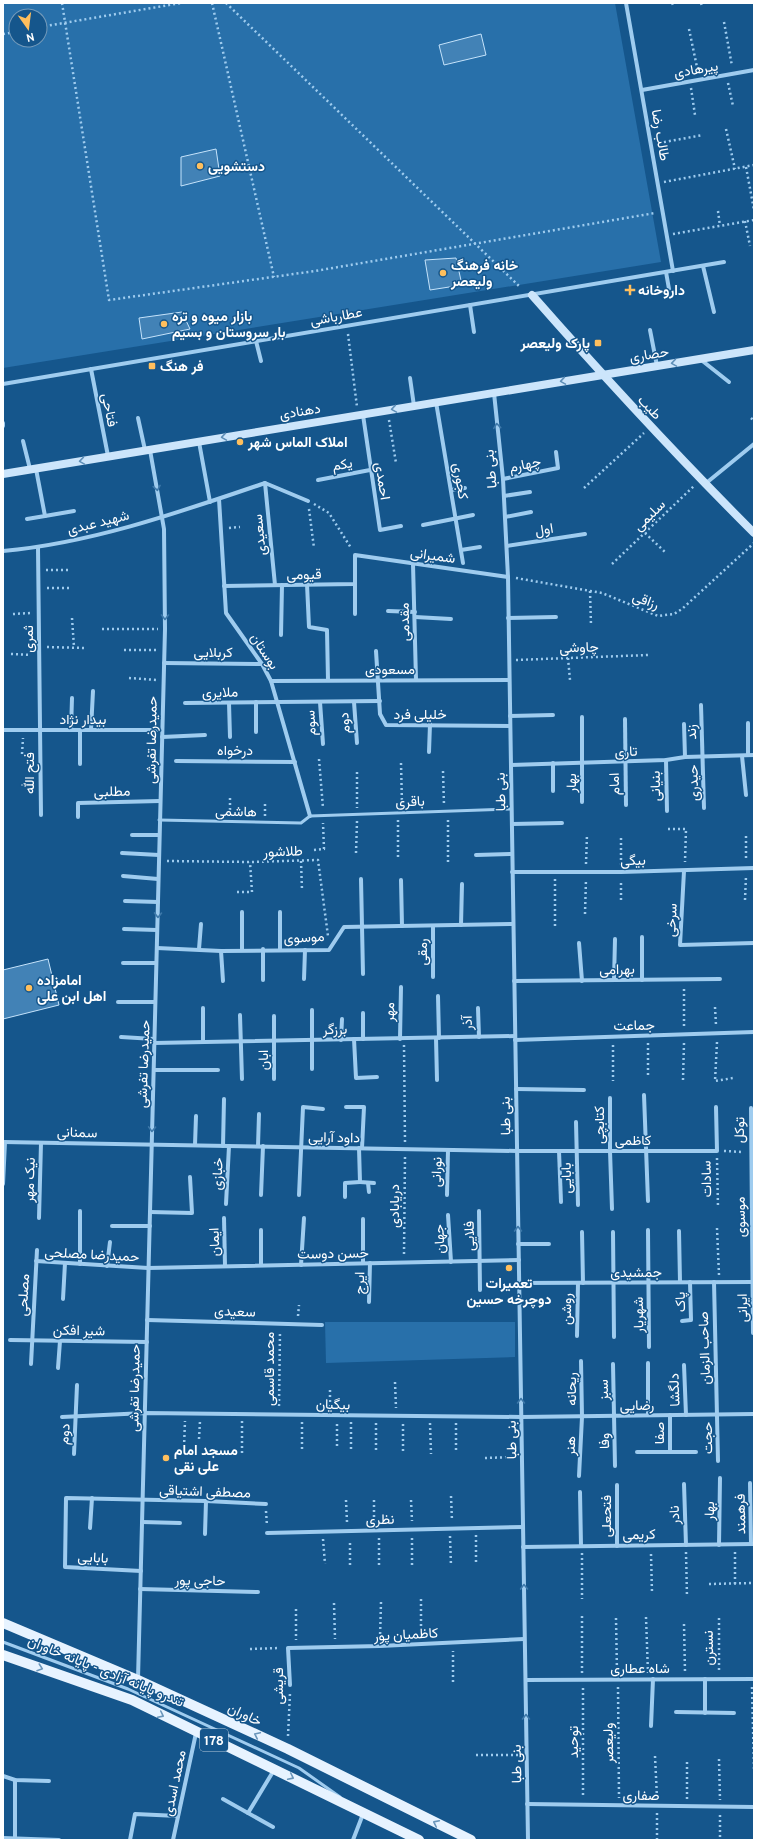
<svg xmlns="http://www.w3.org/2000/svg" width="757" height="1843" font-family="Overpass,Vazirmatn,sans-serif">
<rect width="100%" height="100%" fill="#15568c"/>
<!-- green -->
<g fill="#2870aa" fill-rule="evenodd">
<path d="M3,3H615L661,262L3,368ZM16,16H40V40H16Z"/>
<path d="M325,1322H515V1357L326,1363Z"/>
</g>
<!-- building -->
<g fill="#4282b6" stroke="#c5e3fb">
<path d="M481,34L486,55L444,65L439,45Z"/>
<path d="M216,149L220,176L181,186V157Z"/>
<path d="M456,258L462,285L430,290L425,260Z"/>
<path d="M182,312L190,329L142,339L139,318Z"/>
<path d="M48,959L59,1005L3,1019V970Z"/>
</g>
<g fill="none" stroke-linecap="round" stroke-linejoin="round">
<!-- path -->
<g stroke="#9fccef" stroke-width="2.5" stroke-dasharray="2 3" stroke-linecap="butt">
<path d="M62,3L109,300L315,271L655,213"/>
<path d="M212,3L274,277"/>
<path d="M226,3L520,287"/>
<path d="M672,3L673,5"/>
<path d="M701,3L702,7"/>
<path d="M724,22L732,66"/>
<path d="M40,27L181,3"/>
<path d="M689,29L698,72"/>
<path d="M3,34L16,32"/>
<path d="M728,83L733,106"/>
<path d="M691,88L695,115"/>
<path d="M726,129L735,169"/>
<path d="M659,143L703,135"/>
<path d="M746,167L754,210"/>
<path d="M664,182L754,165"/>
<path d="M718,211L720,226"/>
<path d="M745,221L750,246"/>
<path d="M673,234L754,220"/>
<path d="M348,334L357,407"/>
<path d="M751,418L754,421"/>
<path d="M389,420L396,463"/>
<path d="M584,488L644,433"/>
<path d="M314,504L329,513L351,548"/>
<path d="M309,509L314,548"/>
<path d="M229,528L240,527"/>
<path d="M645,533L665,552"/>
<path d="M612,564L694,486"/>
<path d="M46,570H68"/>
<path d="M516,578L602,593L658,616L674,614L682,609L754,543"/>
<path d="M47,588H70"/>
<path d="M590,591L591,625"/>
<path d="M13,614L31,613"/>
<path d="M72,618L74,647"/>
<path d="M102,629H158"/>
<path d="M47,647L86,648"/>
<path d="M124,650H158"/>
<path d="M11,654L31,655"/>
<path d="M568,658L570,680"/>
<path d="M516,660L649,655"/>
<path d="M129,678L157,680"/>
<path d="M22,754L23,738"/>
<path d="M319,759L323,808"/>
<path d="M401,763L402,805"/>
<path d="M443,771L444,805"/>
<path d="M357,772V808"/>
<path d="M230,815V798"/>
<path d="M265,816V801"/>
<path d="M398,820V860"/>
<path d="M668,829H686L685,862"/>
<path d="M746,836V861"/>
<path d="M314,850L324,849L323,823"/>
<path d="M356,853L357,821"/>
<path d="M167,861L250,862L318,860L328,936"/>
<path d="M301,861L302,890"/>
<path d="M448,862V818"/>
<path d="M586,864L587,834"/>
<path d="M621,865V835"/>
<path d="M555,879V929"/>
<path d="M237,892H252L250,862"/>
<path d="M621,900V880"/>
<path d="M745,900L746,876"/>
<path d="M585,914L586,879"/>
<path d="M715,1007L716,1025"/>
<path d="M684,1026V987"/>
<path d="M717,1042L715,1081L733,1078"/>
<path d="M648,1043V1076"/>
<path d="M404,1045L405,1142"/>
<path d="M613,1045V1081"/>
<path d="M683,1080L684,1043"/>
<path d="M724,1151L743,1152"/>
<path d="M717,1158L718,1207"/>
<path d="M717,1228L719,1275"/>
<path d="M404,1254L405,1157"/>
<path d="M298,1316L299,1305"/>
<path d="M395,1382L396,1408"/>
<path d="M279,1406L280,1331"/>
<path d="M330,1407V1387"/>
<path d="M302,1422V1452"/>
<path d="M351,1422V1450"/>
<path d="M430,1423L431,1454"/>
<path d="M456,1423V1453"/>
<path d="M337,1424V1449"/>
<path d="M403,1424V1454"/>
<path d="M199,1439L200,1421"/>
<path d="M184,1447L185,1421"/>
<path d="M376,1450V1423"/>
<path d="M242,1453V1421"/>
<path d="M485,1458L514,1457"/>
<path d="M451,1496L452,1521"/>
<path d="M346,1500L347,1522"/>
<path d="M374,1500V1523"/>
<path d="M411,1500L412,1521"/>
<path d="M266,1511L267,1526"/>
<path d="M476,1535V1563"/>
<path d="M450,1536L451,1566"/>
<path d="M379,1538V1567"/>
<path d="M412,1538V1566"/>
<path d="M323,1539L325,1564"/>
<path d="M686,1552L687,1597"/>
<path d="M735,1552V1584"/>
<path d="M582,1553V1599"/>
<path d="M651,1554L652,1593"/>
<path d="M350,1565V1540"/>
<path d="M709,1584L754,1583"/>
<path d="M421,1599V1636"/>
<path d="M334,1603L335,1639"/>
<path d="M296,1609V1640"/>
<path d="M582,1616V1673"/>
<path d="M646,1617L648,1673"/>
<path d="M616,1618L617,1673"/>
<path d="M719,1618V1671"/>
<path d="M684,1624L685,1672"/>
<path d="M380,1639L381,1602"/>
<path d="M250,1649L279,1648"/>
<path d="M453,1682V1651"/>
<path d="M618,1687L619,1798"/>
<path d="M752,1687L754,1769"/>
<path d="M583,1688V1797"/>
<path d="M288,1736L290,1693"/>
<path d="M476,1755H518"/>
<path d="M655,1756L657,1798"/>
<path d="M719,1759L720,1800"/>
<path d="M687,1799V1759"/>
<path d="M657,1813V1840"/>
<path d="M720,1815V1840"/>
</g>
<!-- service -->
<g stroke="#9fccef" stroke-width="3">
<path d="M159,820L301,823L310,816L511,809"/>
<path d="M3,1642L128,1689L299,1768L340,1797"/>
</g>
<!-- minor -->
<g stroke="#9fccef" stroke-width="4">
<path d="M626,3L673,271"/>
<path d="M642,90L754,70"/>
<path d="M703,266L714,312"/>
<path d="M666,272L669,289"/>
<path d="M470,305L474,332"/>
<path d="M650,330L657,366"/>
<path d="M256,341L261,361"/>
<path d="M700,359L729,382"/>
<path d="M91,369L108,456"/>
<path d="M410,378L414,406"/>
<path d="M3,384L724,262"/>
<path d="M494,393L503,479L508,577L528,1840"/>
<path d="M436,402L463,563"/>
<path d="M363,415L380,530L401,526"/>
<path d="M138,418L145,450"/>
<path d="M3,423V426"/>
<path d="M23,441L30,469"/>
<path d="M199,442L210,502"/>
<path d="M503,479L558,468L556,452"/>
<path d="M318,480L370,470"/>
<path d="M265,483L275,585"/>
<path d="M705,484L754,444"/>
<path d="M451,490L465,488"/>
<path d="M504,496L530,492"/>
<path d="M219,499L226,613L262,664L271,681L310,816"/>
<path d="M45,516L74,511"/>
<path d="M505,517L531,512"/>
<path d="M27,519L45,516L36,469"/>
<path d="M423,525L473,515"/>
<path d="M507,546L585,534"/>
<path d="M38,548L41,815"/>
<path d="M461,550L480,547"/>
<path d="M3,551C92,543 180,512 265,483L308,501"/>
<path d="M413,564L416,680"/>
<path d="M307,584L309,627L327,630L328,680"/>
<path d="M224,586L355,584V555L508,577"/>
<path d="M388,611L415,612"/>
<path d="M355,614V584"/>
<path d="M415,617L451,619"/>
<path d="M508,618L556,617"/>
<path d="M281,635L282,585"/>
<path d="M376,651L380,714L386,725L510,726"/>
<path d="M164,663L262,664"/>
<path d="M271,681L509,680"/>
<path d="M320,702L323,744"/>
<path d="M354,702L357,743"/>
<path d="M185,703L380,701"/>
<path d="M229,703L230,737"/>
<path d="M701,705L704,808"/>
<path d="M510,716L553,715"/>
<path d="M625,719L626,805"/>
<path d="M684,724L685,757"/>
<path d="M3,730H162"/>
<path d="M71,730L72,698"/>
<path d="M80,730V764"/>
<path d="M91,730L93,691"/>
<path d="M256,732V702"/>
<path d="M162,737L205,735"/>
<path d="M429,752L430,724"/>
<path d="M748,755V723"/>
<path d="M742,756L746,795"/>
<path d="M666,760L667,811"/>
<path d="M176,761L295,762"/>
<path d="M553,763V791"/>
<path d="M511,765L666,760L685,757L754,755"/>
<path d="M582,802V717"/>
<path d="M78,817V803L160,801"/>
<path d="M512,824L562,823"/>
<path d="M132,835H159"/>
<path d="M122,853L159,855"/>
<path d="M476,855L512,854"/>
<path d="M684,871L680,945L754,943"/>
<path d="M512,872H621L754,868"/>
<path d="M123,876L158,879"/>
<path d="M361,879L363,974"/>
<path d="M401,880L402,926"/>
<path d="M125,901L158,902"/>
<path d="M242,912V949"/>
<path d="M461,925L462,884"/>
<path d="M433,926V977"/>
<path d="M124,929L157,930"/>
<path d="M642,937V980"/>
<path d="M579,943L582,981"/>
<path d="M157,948L221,951L329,950L344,927L513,924"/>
<path d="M199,949L201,924"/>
<path d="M263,949V980"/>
<path d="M280,950V912"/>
<path d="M221,951L223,981"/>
<path d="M123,963H156"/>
<path d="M304,979L305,950"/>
<path d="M614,980L615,939"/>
<path d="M514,981L720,979"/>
<path d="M438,996L439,1038"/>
<path d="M118,1002H155"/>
<path d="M478,1008L479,1037"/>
<path d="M312,1010V1069"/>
<path d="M240,1015L242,1079"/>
<path d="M121,1037L154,1039"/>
<path d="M436,1038L437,1080"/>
<path d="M354,1039L356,1078L377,1077"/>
<path d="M363,1039V1013"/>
<path d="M400,1039L401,987"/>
<path d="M341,1040L342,1019"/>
<path d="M515,1040L754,1032"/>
<path d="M203,1042V1008"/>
<path d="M154,1043L515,1036"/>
<path d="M154,1070H218"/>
<path d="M274,1079V1016"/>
<path d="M516,1089L584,1090"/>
<path d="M644,1095L648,1201"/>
<path d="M610,1098V1151L612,1209"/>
<path d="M346,1107H364L362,1148"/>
<path d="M751,1108L753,1333"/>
<path d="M576,1122L578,1205"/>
<path d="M3,1142L517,1151H717L716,1107"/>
<path d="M195,1145L196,1116"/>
<path d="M223,1146L224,1099"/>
<path d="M258,1146L259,1114"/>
<path d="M359,1148L360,1182L374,1183"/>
<path d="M559,1151L561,1202"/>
<path d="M368,1183L369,1192"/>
<path d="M3,1184L5,1142"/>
<path d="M261,1195L263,1146"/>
<path d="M299,1195L303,1107L323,1109"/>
<path d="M447,1195L448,1150"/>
<path d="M345,1197V1183L360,1182"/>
<path d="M226,1204L229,1146"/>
<path d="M479,1211L480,1290"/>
<path d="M150,1212L192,1213L190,1177"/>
<path d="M448,1215L451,1262"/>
<path d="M39,1218L41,1143"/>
<path d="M224,1218L225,1266"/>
<path d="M363,1219V1263"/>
<path d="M112,1226H150"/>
<path d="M648,1230L649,1347"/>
<path d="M679,1231L680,1282"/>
<path d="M582,1232L583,1283"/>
<path d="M613,1232L614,1337"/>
<path d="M518,1244H549"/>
<path d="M36,1261L148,1268L519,1260"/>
<path d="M80,1264V1211"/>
<path d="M261,1265V1230"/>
<path d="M301,1265L304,1218"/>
<path d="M107,1266L110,1242"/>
<path d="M714,1282L718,1461"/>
<path d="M519,1283L754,1282"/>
<path d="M63,1299L65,1263"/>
<path d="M369,1302L370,1263"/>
<path d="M147,1320L322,1325"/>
<path d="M682,1321L691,1320L690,1282"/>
<path d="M577,1336L578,1283"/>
<path d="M10,1340L147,1342"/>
<path d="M31,1364L37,1250"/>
<path d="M613,1364L615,1466"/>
<path d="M684,1365L686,1415"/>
<path d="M58,1368L60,1341"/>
<path d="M648,1415V1363"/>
<path d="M670,1415V1452"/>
<path d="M62,1417L145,1413L521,1417L754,1414"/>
<path d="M637,1452H696"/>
<path d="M74,1454L77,1385"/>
<path d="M579,1476L582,1417L581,1361"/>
<path d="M750,1483L751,1544"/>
<path d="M684,1484L686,1545"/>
<path d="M617,1485V1546"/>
<path d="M580,1492L581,1546"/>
<path d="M142,1522L180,1523"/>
<path d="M90,1528L92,1498"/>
<path d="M267,1533L523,1527"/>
<path d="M205,1534L206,1501"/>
<path d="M719,1545L720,1478"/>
<path d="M523,1547L754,1544"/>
<path d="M141,1571L65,1567L66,1498L206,1501L266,1504"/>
<path d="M140,1589L258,1592"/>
<path d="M138,1679L165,629L164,529L150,450"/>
<path d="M705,1679V1713"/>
<path d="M526,1680L754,1679"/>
<path d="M290,1685L288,1648L380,1646L524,1639"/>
<path d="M676,1712L734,1713"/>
<path d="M651,1726L653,1679"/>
<path d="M3,1776L15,1780L49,1781"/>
<path d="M15,1780V1838"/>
<path d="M223,1799L273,1827"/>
<path d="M527,1804L754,1807"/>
<path d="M248,1813L274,1770"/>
<path d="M3,1838L59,1840"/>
<path d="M130,1840L135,1814L178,1816"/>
<path d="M173,1840L196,1733"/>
<path d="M353,1840L363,1814"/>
</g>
<!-- secondary -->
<g stroke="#cce5fb" stroke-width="8">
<path d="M532,295C604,377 677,456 754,533"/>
<path d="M3,474L754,350"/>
</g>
<!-- primary -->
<g stroke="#e7f3ff" stroke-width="10">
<path d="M3,1623L138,1680L288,1749L471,1840"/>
<path d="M3,1655L132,1700L419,1840"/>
</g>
</g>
<!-- one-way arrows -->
<defs><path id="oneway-chevron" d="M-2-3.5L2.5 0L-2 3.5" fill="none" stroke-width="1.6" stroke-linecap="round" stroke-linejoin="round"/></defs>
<g stroke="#5e8fb8">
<use href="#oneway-chevron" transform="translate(674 363) rotate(171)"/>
<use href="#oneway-chevron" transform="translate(563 381) rotate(171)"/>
<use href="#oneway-chevron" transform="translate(394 409) rotate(171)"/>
<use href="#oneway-chevron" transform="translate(224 437) rotate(171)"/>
<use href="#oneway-chevron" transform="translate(82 461) rotate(171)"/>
</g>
<g stroke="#3e79aa">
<use href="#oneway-chevron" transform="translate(497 426) rotate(-96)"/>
<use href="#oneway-chevron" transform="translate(157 488) rotate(80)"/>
<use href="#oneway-chevron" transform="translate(165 617) rotate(90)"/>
<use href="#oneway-chevron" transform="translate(158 915) rotate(91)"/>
<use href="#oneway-chevron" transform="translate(152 1129) rotate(92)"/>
<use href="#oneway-chevron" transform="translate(518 1229) rotate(-91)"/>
<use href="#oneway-chevron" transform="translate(521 1401) rotate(-90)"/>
<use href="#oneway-chevron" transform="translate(524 1587) rotate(-91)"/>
<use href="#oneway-chevron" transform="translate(526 1717) rotate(-90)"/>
</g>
<g stroke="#6995ba">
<use href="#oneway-chevron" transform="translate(40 1668) rotate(19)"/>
<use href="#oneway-chevron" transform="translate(161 1715) rotate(26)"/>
<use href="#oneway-chevron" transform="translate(257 1735) rotate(-155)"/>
<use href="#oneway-chevron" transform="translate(291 1777) rotate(26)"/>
<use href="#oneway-chevron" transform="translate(436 1823) rotate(-154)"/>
</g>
<!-- markers -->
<g fill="#ffbf5d" stroke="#15568c" stroke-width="1.5">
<circle cx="200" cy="166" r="4"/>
<circle cx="443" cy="273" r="4"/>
<path d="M628 284h4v4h4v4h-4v4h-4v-4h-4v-4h4z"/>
<circle cx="164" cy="324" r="4"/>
<rect x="594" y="339" width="8" height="8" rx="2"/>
<rect x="148" y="362" width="8" height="8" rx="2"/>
<circle cx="240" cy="442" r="4"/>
<circle cx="29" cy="988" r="4"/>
<circle cx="509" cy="1268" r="4"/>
<circle cx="166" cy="1458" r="4"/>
</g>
<g text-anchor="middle" stroke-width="3" stroke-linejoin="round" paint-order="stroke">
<!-- shield labels -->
<rect fill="#15568c" stroke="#b9ccdc" stroke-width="1" x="200" y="1729" width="28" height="22" rx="3"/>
<g font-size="13" font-weight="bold" fill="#fff">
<text x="214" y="1745">178</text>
</g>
<!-- street labels -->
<g font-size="14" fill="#fff" stroke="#15568c">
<text transform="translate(696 69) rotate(-10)" y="5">پیرهادی</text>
<text transform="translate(661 135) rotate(80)" y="5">طالب رضا</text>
<text transform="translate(336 316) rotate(-10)" y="5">عطارباشی</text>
<text transform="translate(649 354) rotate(-9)" y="5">حصاری</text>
<text transform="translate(650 407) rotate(47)" y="5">طیب</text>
<text transform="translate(110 410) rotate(79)" y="5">فتاحی</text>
<text transform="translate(300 411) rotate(-9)" y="5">دهنادی</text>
<text transform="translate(342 464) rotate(-11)" y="5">یکم</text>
<text transform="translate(525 464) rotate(-12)" y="5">چهارم</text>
<text transform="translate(490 469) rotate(-95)" y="5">بنی طبا</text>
<text transform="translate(383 481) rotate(81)" y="5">احمدی</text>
<text transform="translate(461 481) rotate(81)" y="5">کجوری</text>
<text transform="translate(649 515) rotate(-44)" y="5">سلیمی</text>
<text transform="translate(98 522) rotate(-14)" y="5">شهید عبدی</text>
<text transform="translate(544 529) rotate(-9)" y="5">اول</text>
<text transform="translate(259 535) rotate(-96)" y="5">سعیدی</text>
<text transform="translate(433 555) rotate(8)" y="5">شمیرانی</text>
<text transform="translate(304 574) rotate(-1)" y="5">قیومی</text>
<text transform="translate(646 600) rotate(20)" y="5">رزاقی</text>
<text transform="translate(404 622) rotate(-91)" y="5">مقدمی</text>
<text transform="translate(28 639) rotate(-90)" y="5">ثمری</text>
<text transform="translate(579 647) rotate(-2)" y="5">چاوشی</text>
<text transform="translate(265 651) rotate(57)" y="5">بوستان</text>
<text x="213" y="657">کربلایی</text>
<text x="390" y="674">مسعودی</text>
<text transform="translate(220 692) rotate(-1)" y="5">ملایری</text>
<text x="420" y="719">خلیلی فرد</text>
<text x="83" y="724">بیدار نژاد</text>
<text transform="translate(310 723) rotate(-93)" y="5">سوم</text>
<text transform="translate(344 723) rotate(-95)" y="5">دوم</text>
<text transform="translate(691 732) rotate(-92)" y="5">زند</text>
<text transform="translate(151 740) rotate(-89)" y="5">حمیدرضا تفرشی</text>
<text x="235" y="755">درخواه</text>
<text transform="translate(626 751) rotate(-2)" y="5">تاری</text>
<text transform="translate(29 773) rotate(-90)" y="5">فتح الله</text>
<text transform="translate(571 783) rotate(-89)" y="5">بهار</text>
<text transform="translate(693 783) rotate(-92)" y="5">حیدری</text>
<text transform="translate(614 784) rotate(-92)" y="5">امام</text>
<text transform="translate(655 786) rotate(-91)" y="5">بنیانی</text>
<text transform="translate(112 791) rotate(-1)" y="5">مطلبی</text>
<text transform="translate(500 792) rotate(-91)" y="5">بنی طبا</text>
<text transform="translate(410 801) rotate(-2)" y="5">باقری</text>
<text transform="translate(236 811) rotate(1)" y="5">هاشمی</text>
<text transform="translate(283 851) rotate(-2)" y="5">طلاشور</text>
<text transform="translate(633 860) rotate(-1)" y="5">بیگی</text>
<text transform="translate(671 920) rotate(-87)" y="5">سرخی</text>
<text transform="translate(304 937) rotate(-3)" y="5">موسوی</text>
<text transform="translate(422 952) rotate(-90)" y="5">رمقی</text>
<text transform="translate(617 969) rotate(-1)" y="5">بهرامی</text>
<text transform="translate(389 1012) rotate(-89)" y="5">مهر</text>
<text transform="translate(467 1023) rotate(-92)" y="5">آذر</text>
<text transform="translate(634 1025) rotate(-1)" y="5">جماعت</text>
<text transform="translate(335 1029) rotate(-1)" y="5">برزگر</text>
<text transform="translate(263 1060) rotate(-91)" y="5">ابان</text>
<text transform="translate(143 1064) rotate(-88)" y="5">حمیدرضا تفرشی</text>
<text transform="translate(505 1116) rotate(-91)" y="5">بنی طبا</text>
<text transform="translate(599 1125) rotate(-90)" y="5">کتابچی</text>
<text transform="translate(739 1130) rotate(-89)" y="5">توکل</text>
<text transform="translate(77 1132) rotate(1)" y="5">سمنانی</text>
<text transform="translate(334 1137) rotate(1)" y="5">داود آرایی</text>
<text x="633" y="1145">کاظمی</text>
<text transform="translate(436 1172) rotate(-88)" y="5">نورانی</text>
<text transform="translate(217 1174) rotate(-87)" y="5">خبازی</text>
<text transform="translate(566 1178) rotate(-91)" y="5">بابایی</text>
<text transform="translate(706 1179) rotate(-91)" y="5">سادات</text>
<text transform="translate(29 1180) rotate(-88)" y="5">نیک مهر</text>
<text transform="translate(394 1206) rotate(-90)" y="5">دریابادی</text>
<text transform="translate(740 1217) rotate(-91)" y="5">موسوی</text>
<text transform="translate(469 1236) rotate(-91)" y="5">فلایی</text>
<text transform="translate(439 1239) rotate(-93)" y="5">جهان</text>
<text transform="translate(214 1242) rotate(-92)" y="5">ایمان</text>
<text transform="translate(333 1253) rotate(-1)" y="5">حسن دوست</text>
<text transform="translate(92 1254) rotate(3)" y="5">حمیدرضا مصلحی</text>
<text x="636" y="1277">جمشیدی</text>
<text transform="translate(359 1283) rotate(-89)" y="5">ایرج</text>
<text transform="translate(23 1295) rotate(-87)" y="5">مصلحی</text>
<text transform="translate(680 1302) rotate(-92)" y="5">پاک</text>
<text transform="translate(742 1308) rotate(-91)" y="5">ایرانی</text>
<text transform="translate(566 1309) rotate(-89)" y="5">روشن</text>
<text transform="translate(235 1311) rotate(2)" y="5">سعیدی</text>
<text transform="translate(638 1315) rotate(-91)" y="5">شهریار</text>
<text transform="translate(79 1330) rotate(1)" y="5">شیر افکن</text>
<text transform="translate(704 1348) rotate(-92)" y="5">صاحب الزمان</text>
<text transform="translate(269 1369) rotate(-90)" y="5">محمد قاسمی</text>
<text transform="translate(134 1388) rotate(-89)" y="5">حمیدرضا تفرشی</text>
<text transform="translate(571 1389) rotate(-90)" y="5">ریحانه</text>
<text transform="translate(603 1390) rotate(-91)" y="5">سبز</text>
<text transform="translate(674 1390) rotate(-92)" y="5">دلگشا</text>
<text transform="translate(333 1404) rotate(1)" y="5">بیگیان</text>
<text transform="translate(637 1405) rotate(-1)" y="5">رضایی</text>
<text transform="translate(659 1433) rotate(-90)" y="5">صفا</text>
<text transform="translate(64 1434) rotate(-85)" y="5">دوم</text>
<text transform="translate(707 1438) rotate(-91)" y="5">حجت</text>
<text transform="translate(511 1440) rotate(-91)" y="5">بنی طبا</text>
<text transform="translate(604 1441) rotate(-91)" y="5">وفا</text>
<text transform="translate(570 1446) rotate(-88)" y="5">هنر</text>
<text transform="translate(205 1491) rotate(2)" y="5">مصطفی اشتیاقی</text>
<text transform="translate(709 1511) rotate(-89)" y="5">بهار</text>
<text transform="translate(740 1514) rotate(-91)" y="5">فرهمند</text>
<text transform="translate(674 1515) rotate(-92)" y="5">نادر</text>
<text transform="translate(606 1516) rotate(-90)" y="5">فتحعلی</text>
<text transform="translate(380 1519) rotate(-1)" y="5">نظری</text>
<text transform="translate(639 1534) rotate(-1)" y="5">کریمی</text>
<text transform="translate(93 1557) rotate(3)" y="5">بابایی</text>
<text transform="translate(200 1580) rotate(1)" y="5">حاجی پور</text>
<text transform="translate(406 1634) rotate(-3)" y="5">کاظمیان پور</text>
<text transform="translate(708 1648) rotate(-91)" y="5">نسترن</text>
<text x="640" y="1673">شاه عطاری</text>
<text transform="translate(106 1671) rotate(22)" y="5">تندرو پایانه آزادی - پایانه خاوران</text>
<text transform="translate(278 1686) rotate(-90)" y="5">قریشی</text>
<text transform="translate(245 1714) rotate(25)" y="5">خاوران</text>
<text transform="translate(573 1742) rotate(-90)" y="5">توحید</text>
<text transform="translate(608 1743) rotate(-91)" y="5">ولیعصر</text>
<text transform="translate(516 1764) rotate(-91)" y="5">بنی طبا</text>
<text transform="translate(174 1783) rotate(-78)" y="5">محمد اسدی</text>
<text transform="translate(641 1795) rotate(1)" y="5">صفاری</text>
</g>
<!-- poi labels -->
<g font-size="14" font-weight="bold" fill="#fff" stroke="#15568c" text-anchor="start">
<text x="208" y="171">دستشویی</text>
<text x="451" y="270">خانه فرهنگ<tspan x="451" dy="16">ولیعصر</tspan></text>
<text x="638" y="295">داروخانه</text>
<text x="172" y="321">بازار میوه و تره<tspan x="172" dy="16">بار سروستان و بسیم</tspan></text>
<text x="590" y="348" text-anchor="end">پارک ولیعصر</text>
<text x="160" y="371">فر هنگ</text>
<text x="248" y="447">املاک الماس شهر</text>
<text x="37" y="985">امامزاده<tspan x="37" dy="16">اهل ابن علی</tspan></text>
<text x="509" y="1288" text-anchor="middle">تعمیرات<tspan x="509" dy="16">دوچرخه حسین</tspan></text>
<text x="174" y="1455">مسجد امام<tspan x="174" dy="16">علی نقی</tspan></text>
</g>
</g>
<!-- border -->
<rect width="757" height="1843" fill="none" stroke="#ffffff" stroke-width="8"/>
<!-- north arrow -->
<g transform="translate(28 28) rotate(166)"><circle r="19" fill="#15568c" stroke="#739aba"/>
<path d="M0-3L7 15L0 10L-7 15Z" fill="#ffbf5d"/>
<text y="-6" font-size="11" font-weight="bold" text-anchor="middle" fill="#ffffff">N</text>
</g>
</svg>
